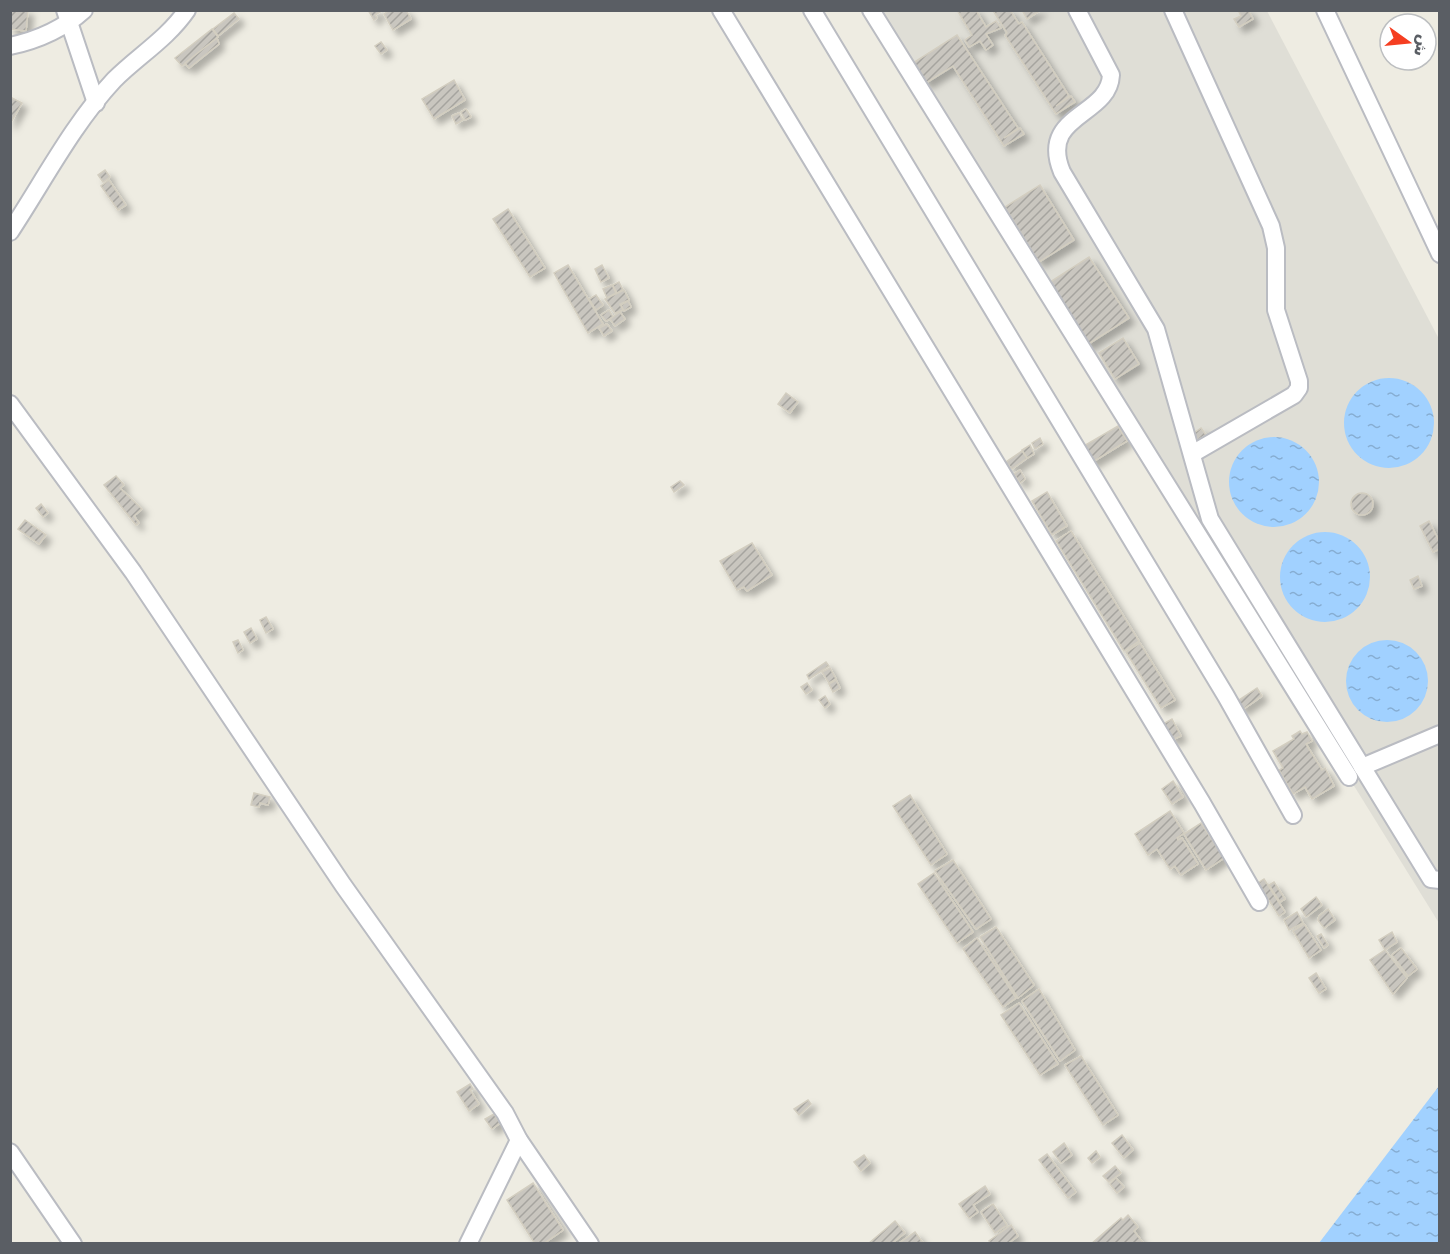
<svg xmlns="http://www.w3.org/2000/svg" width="1450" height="1254" font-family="'DejaVu Sans',Vazirmatn,sans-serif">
<defs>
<pattern id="water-ripples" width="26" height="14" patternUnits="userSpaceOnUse" patternTransform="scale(1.5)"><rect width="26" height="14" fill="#a1d1ff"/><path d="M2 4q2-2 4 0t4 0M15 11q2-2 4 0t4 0" fill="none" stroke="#86add2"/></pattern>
<pattern id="building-hatch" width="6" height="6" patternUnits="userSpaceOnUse" patternTransform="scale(1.5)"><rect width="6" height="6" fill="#c9c6bf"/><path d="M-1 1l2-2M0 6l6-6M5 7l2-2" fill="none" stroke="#a6a49f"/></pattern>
<filter id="shadow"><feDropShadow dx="5.5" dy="5.5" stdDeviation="3" flood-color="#0004"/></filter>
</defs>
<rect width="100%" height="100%" fill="#eeece2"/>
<!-- industrial -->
<path fill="#dfded6" d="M874,11H1267L1439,339V923Z"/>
<!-- water -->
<g fill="url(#water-ripples)">
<circle cx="1389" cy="423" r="45"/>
<circle cx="1274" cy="482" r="45"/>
<circle cx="1325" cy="577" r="45"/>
<circle cx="1387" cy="681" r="41"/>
<path d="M1439,1086V1243H1319Z"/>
</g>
<!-- building -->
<g fill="url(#building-hatch)" stroke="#d3cec0" stroke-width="1.5" filter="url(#shadow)">
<path d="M10,10H28L26,31L10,29Z"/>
<path d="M368,10H383L375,15L377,18L374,20Z"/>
<path d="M390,10H406L411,19L393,30L384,14Z"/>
<path d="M957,10H976L986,27L996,21L1001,28L986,34L993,45L986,50L980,41L969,47L965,40L972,35Z"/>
<path d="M996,10H1010L1019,24L1022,22L1069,96L1056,106L1071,96L1075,102L1056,114L1005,35L1007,33L994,12Z"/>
<path d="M1022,10H1041L1027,19Z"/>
<path d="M1238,10H1248L1253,19L1239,27L1234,19L1241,16Z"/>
<path d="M234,13L239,19L218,36L213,29Z"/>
<path d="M212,29L218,37L182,66L175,58Z"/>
<path d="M957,35L1018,128L1004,138L1020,128L1024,134L1004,146L953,66L926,83L913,63Z"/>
<path d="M217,38L219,44L189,68L185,63Z"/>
<path d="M381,42L387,50L381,54L375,46Z"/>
<path d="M454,80L465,100L434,119L422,99Z"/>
<path d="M10,97L22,103L10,124Z"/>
<path d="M466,109L471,117L465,120L461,112Z"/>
<path d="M459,113L463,120L456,124L452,116Z"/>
<path d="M105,170L110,177L103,182L98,175Z"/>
<path d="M109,180L126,205L118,210L101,186Z"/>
<path d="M1040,185L1074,240L1039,262L1005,207Z"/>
<path d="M508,209L545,268L530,277L493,219Z"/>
<path d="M1089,257L1129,318L1087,345L1047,284Z"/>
<path d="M568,265L603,324L588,333L554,273Z"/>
<path d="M602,265L609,278L601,282L595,269Z"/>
<path d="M619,282L623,290L617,293L613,285Z"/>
<path d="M612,285L616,293L607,298L603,289Z"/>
<path d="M624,290L629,300L620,304L623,310L615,313L605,299Z"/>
<path d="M596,295L603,305L596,310L589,299Z"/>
<path d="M628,301L631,307L624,311L621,305Z"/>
<path d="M609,310L613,317L606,321L601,315Z"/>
<path d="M620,312L625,319L615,326L610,319Z"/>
<path d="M607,324L612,331L604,336L599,328Z"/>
<path d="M1123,338L1139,364L1115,379L1099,353Z"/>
<path d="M786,393L798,402L790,413L778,404Z"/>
<path d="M1118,426L1127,441L1091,463L1082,447Z"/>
<path d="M1201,428L1206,435L1198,440L1194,433Z"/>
<path d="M1040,438L1043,444L1035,449L1032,443Z"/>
<path d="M1030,445L1034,454L1027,458L1022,450Z"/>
<path d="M1022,451L1027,458L1012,469L1006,462Z"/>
<path d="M1020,470L1025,479L1020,483L1014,474Z"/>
<path d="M116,476L124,485L120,488L142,509L134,516L139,523L136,525L104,485Z"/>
<path d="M680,481L684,485L674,492L671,487Z"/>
<path d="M1047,492L1067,526L1052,535L1032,501Z"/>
<circle cx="1362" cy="504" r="11"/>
<path d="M41,504L48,513L43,517L36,508Z"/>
<path d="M25,520L46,535L39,544L18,529Z"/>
<path d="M1429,521L1440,543V549L1433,552L1420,526Z"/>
<path d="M1071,531L1139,641L1124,651L1056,541Z"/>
<path d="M752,543L772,575L747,591L744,587L737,590L720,561Z"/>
<path d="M1418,576L1422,586L1414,589L1410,580Z"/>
<path d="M266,617L273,629L266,633L260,620Z"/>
<path d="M251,628L257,639L250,643L244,632Z"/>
<path d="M238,640L243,650L238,653L233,642Z"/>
<path d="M1140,643L1175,700L1161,708L1126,652Z"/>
<path d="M826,662L829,666L809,679L807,675Z"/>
<path d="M830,668L836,679L829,683L822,672Z"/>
<path d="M836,680L840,688L833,692L829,684Z"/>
<path d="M807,683L812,690L806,694L801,687Z"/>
<path d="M1257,688L1262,696L1242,710L1236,702Z"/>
<path d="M825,696L830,704L825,708L819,700Z"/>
<path d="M1172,719L1181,736L1172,740L1163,724Z"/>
<path d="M1300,731L1302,734L1307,732L1312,741L1306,744L1322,770L1325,768L1334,786L1312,799L1305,787L1293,794L1279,770L1283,768L1273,751L1294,739L1292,736Z"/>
<path d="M1173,781L1183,797L1172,804L1162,789Z"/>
<path d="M254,793L270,797L268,805L260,803L259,807L251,805Z"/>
<path d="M910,795L947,854L931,865L893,806Z"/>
<path d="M1170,811L1184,833L1177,838L1178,840L1182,838L1198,864L1181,875L1175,866L1170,869L1157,849L1148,855L1135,834Z"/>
<path d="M1201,823L1224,858L1206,870L1184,834Z"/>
<path d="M953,860L991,919L976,929L935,871Z"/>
<path d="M934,873L973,932L957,943L918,884Z"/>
<path d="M1264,879L1285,912L1279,916L1258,883Z"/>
<path d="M1274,882L1285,899L1280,902L1269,885Z"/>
<path d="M1316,897L1322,905L1306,917L1301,909Z"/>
<path d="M1328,909L1335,920L1324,928L1318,920L1319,916Z"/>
<path d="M1297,912L1303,923L1289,930L1284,920Z"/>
<path d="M1304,924L1321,950L1309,958L1293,931Z"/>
<path d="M996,927L1034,985L1018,998L980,937Z"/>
<path d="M1392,932L1397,942L1385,950L1379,940Z"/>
<path d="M1321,934L1328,945L1324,948L1317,936Z"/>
<path d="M977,938L1016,998L1003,1007L963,949Z"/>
<path d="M1401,948L1417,969L1408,976L1392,955Z"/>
<path d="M1385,950L1407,978L1393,994L1370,960Z"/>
<path d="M1316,973L1326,989L1319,993L1309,978Z"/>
<path d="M1039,989L1075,1050L1060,1061L1022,1001Z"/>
<path d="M1019,1003L1058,1064L1040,1075L1001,1015Z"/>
<path d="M1081,1056L1118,1115L1103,1125L1065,1065Z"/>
<path d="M470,1084L473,1089L470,1090L479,1104L469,1111L457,1092Z"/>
<path d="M808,1100L811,1104L799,1115L794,1109Z"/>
<path d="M494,1114L500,1123L492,1129L485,1119Z"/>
<path d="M1122,1135L1133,1150L1124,1158L1112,1143Z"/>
<path d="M1064,1143L1072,1155L1061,1163L1053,1152Z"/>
<path d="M1096,1151L1100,1157L1092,1163L1088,1158Z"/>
<path d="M1047,1154L1076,1192L1068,1198L1039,1160Z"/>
<path d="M864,1155L870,1163L861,1171L854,1162Z"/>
<path d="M1115,1166L1121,1173L1109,1182L1103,1176Z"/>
<path d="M1116,1178L1124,1187L1117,1193L1110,1184Z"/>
<path d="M533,1183L563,1230L543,1244H535L507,1200Z"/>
<path d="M985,1186L990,1194L973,1205L978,1212L969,1218L959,1204Z"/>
<path d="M993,1204L1007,1225L995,1233L981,1212Z"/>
<path d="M1128,1215L1138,1227L1134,1231L1144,1244H1091L1121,1218L1123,1220Z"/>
<path d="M895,1221L905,1233L891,1244H868Z"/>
<path d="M1011,1225L1018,1236L1007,1244H991L989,1241Z"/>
<path d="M915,1232L923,1243L898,1244Z"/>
</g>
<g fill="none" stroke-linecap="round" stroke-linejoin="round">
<!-- minor casing -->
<g stroke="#babcc2" stroke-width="20">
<g id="minor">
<path d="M65,10L96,103"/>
<path d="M721,10L1202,803L1259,902"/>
<path d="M812,10L1226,696L1293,815"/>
<path d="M871,10L1349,777"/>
<path d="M1077,10L1111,75C1109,117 1038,114 1062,172L1156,329L1210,519L1431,879L1440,880"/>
<path d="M1173,10L1271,226L1276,248V310L1299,381V388L1294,395L1192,454"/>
<path d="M1325,10L1440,254"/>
<path d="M10,46C38,40 62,30 84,10"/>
<path d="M10,232C43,182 73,124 114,80C138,56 167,39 187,10"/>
<path d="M10,404L133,572L343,885L505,1113L519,1140L590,1244"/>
<path d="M1362,767L1440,734"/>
<path d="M10,1152L73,1244"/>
<path d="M468,1244L519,1140"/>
</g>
</g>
<!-- minor -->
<use href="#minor" stroke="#fff" stroke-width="16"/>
</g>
<!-- border -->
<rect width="1450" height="1254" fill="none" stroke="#5a5e64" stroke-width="24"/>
<!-- north arrow -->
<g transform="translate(1408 42) rotate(105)"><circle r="28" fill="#ffffff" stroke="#bdbfc1" stroke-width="1.5"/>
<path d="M0-4.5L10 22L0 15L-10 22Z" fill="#f53e21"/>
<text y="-9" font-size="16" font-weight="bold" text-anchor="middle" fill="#5a5e64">ش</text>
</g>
</svg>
